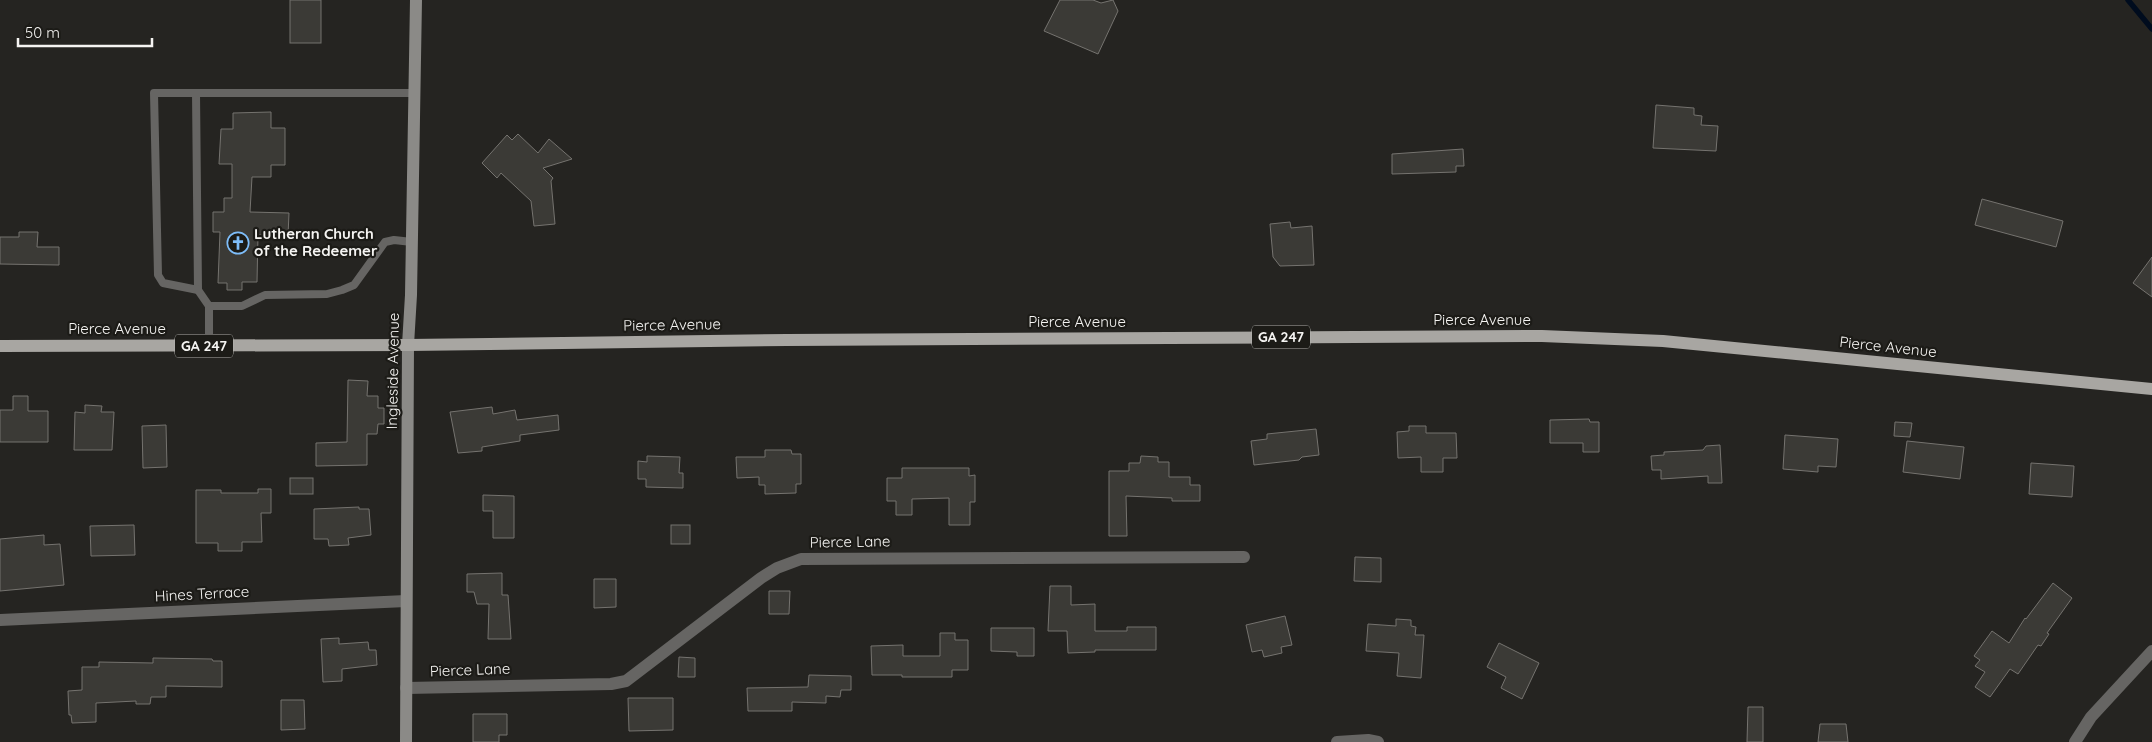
<svg xmlns="http://www.w3.org/2000/svg" width="2152" height="742" font-family="Quicksand,sans-serif">
<rect width="100%" height="100%" fill="#252421"/>
<g fill="none" stroke-linecap="round" stroke-linejoin="round">
<!-- stream -->
<path stroke="#000c1e" stroke-width="5.5" d="M2128,0L2152,29"/>
</g>
<!-- building -->
<g fill="#3b3a36" stroke="#75736f">
<rect x="290" y="0" width="31" height="43"/>
<path d="M1060,0H1093L1101,3L1113,0L1118,11L1098,54L1044,31Z"/>
<path d="M1656,105L1694,108V115L1702,116L1701,125L1718,126L1716,151L1653,148Z"/>
<path d="M271,112V128H285V165H271V177H252L250,212L289,213L288,236L258,235L257,282H242V290H227V283H218L220,232H213V212H224V198H232V164H219L221,129H233V113Z"/>
<path d="M518,134L538,153L549,139L572,159L543,168L553,178L551,181L555,224L534,226L531,201L501,173L497,178L482,163L507,135L512,140Z"/>
<path d="M1463,149L1464,166H1456V172L1392,174V154Z"/>
<path d="M1982,199L2063,221L2056,247L1975,225Z"/>
<path d="M1290,222L1291,228L1312,226L1314,265L1280,266L1273,257L1270,224Z"/>
<path d="M19,232H38L37,247H59V265L0,264V237H19Z"/>
<path d="M2152,257V297L2133,283Z"/>
<path d="M348,380L368,381L367,396H378V408H384V424H378L377,434H367V465L316,466V443L347,442Z"/>
<path d="M13,396H28V411H48V442H0V410H13Z"/>
<path d="M85,405L102,406L101,412H114L112,450H74L75,412L85,413Z"/>
<path d="M492,407L493,414L515,410L517,420L558,415L559,430L520,435V441L482,447V451L458,453L450,412Z"/>
<path d="M1589,419L1590,422H1599V452H1583V443H1550V420Z"/>
<path d="M1895,422L1912,423L1910,437L1894,436Z"/>
<path d="M166,425L167,467L143,468L142,426Z"/>
<path d="M1409,426H1426V433H1456L1457,458H1443V472H1421V457L1398,458L1397,432L1409,431Z"/>
<path d="M1316,429L1319,455L1302,457L1299,460L1254,465L1251,441L1267,439V434Z"/>
<path d="M1785,435L1838,439L1836,467L1818,466V472L1783,469Z"/>
<path d="M1907,441L1964,447L1960,479L1903,472Z"/>
<path d="M1720,445L1722,483H1708V476L1661,479V470H1652L1651,456L1664,455V452L1703,450L1706,446Z"/>
<path d="M765,450H791L792,454H801V484H796V493L765,494V485H759V477L737,478L736,457H765Z"/>
<path d="M647,456L680,457L679,473H683V488L646,487V479H638V461L647,462Z"/>
<path d="M1141,456L1158,457V462H1169V477H1190V485H1200V501H1172V498L1126,496L1127,536H1109V471H1129V463H1140Z"/>
<path d="M2031,463L2074,466L2072,497L2029,494Z"/>
<path d="M902,468H969V476L975,475V502H970V525H949V498L912,499V515H896V501H887V478H902Z"/>
<rect x="290" y="478" width="23" height="16"/>
<path d="M258,489H271V513H261L262,542H242V551H218V543H196V490H221V493H258Z"/>
<path d="M483,495L514,496V538H493V511H483Z"/>
<path d="M359,507V509H369L371,535L348,538L349,545L329,546L328,539H314V509Z"/>
<path d="M134,525L135,555L91,556L90,526Z"/>
<rect x="671" y="525" width="19" height="19"/>
<path d="M44,535V545L60,544L64,585L0,591V539Z"/>
<path d="M1355,557L1381,558V582L1354,581Z"/>
<path d="M502,573V595H508L511,639H488L489,604H477L474,592H467V574Z"/>
<path d="M594,579H616V607L594,608Z"/>
<path d="M2053,583L2072,598L2047,633L2049,634L2041,646L2038,645L2018,674L2010,669L1990,697L1975,687L1985,672L1975,666L1980,660L1974,656L1992,631L2009,643L2025,618L2026,619Z"/>
<path d="M1050,586H1071V605L1095,604V631H1127V627H1156V650H1095V652L1068,653L1067,631H1048Z"/>
<path d="M769,591H790L789,614H769Z"/>
<path d="M1285,616L1292,645L1281,647L1282,653L1264,657L1262,650L1252,652L1246,625Z"/>
<path d="M1396,619L1411,620V626L1416,627L1415,635H1424L1421,678L1397,676L1399,653L1366,651L1368,624L1396,626Z"/>
<path d="M991,628H1034V656H1017V652L991,651Z"/>
<path d="M940,633H955V640H968V670H952V677H902V675H872L871,646L903,645V656H940Z"/>
<path d="M339,638V644L368,642L369,650H376L377,665L342,669V681L323,682L321,639Z"/>
<path d="M1499,643L1539,663L1522,699L1501,688L1506,677L1487,667Z"/>
<path d="M679,657L695,658V677H678Z"/>
<path d="M153,658L212,659L213,661H222V687L166,686V697H151L150,704H136V701L96,703V722L72,723L71,715H69L68,691L82,690V667H99V662L153,663Z"/>
<path d="M809,675L851,676V690H841L840,697L826,696V703L792,702V711H748L747,688L808,687Z"/>
<path d="M628,698H673V730L629,731Z"/>
<path d="M281,700H304L305,729L281,730Z"/>
<path d="M1748,707H1763V742H1747Z"/>
<path d="M473,714H507V735H499V742H473Z"/>
<path d="M1820,724H1846L1848,742H1818Z"/>
</g>
<g fill="none" stroke-linecap="round" stroke-linejoin="round">
<!-- lane -->
<g stroke="#666563" stroke-width="8">
<path d="M196,93L198,290"/>
<path d="M209,306H242L265,295L327,294L342,290L354,285L385,242L394,240L412,242"/>
<path d="M209,346V306L198,290L163,283L158,275L154,93H414"/>
</g>
<!-- street -->
<g stroke="#666563" stroke-width="12">
<path d="M0,620L406,601"/>
<path d="M406,688L611,684L626,681L761,578L777,568L801,559L1244,557"/>
<path d="M1337,742L1368,740L1378,742"/>
<path d="M2075,742L2091,717L2152,651"/>
</g>
<!-- secondary -->
<path stroke="#8b8a87" stroke-width="12" d="M406,742L408,345L411,295L416,0"/>
<!-- primary -->
<path stroke="#a8a6a2" stroke-width="12" d="M0,346L408,345L787,340L1542,336L1663,341L2152,389"/>
</g>
<!-- icons -->
<defs>
<g id="church-ring" transform="scale(1.125)"><circle r="9.5" fill="#1c1b17" stroke="#7ebdf9" stroke-width="1.5"/><path d="M-1.2-6h2.4v3.5h3.3v2.4h-3.3V6h-2.4V-.1h-3.3v-2.4h3.3Z" fill="#7ebdf9"/></g>
</defs>
<g fill-rule="evenodd">
<use href="#church-ring" x="238" y="243"/>
</g>
<g text-anchor="middle" stroke-width="4.5" stroke-linejoin="round" paint-order="stroke">
<!-- shield labels -->
<g fill="#1c1b17" stroke="#b4b3b0" stroke-width="1">
<rect x="1252" y="325.5" width="58" height="23" rx="4"/>
<rect x="175" y="334.5" width="58" height="23" rx="4"/>
</g>
<g font-size="14" font-weight="bold" fill="#f5f4f2">
<text x="1281" y="342">GA 247</text>
<text x="204" y="351">GA 247</text>
</g>
<!-- poi labels -->
<g font-size="15" font-weight="bold" fill="#f5f4f2" stroke="#1c1b17" text-anchor="start">
<text x="254" y="239">Lutheran Church<tspan x="254" dy="17">of the Redeemer</tspan></text>
</g>
<!-- street labels -->
<g font-size="15" fill="#f5f4f2" stroke="#1c1b17">
<text x="1482" y="325">Pierce Avenue</text>
<text x="1077" y="327">Pierce Avenue</text>
<text transform="translate(672 325) rotate(-1)" y="5">Pierce Avenue</text>
<text x="117" y="334">Pierce Avenue</text>
<text transform="translate(1888 347) rotate(6)" y="5">Pierce Avenue</text>
<text transform="translate(393 371) rotate(-89)" y="5">Ingleside Avenue</text>
<text transform="translate(850 542) rotate(-1)" y="5">Pierce Lane</text>
<text transform="translate(202 594) rotate(-3)" y="5">Hines Terrace</text>
<text transform="translate(470 670) rotate(-2)" y="5">Pierce Lane</text>
</g>
</g>
<!-- scale -->
<path d="M18 38v8h134v-8" fill="none" stroke="#f5f4f2" stroke-width="2.5"/>
<text x="25" y="38" font-size="15" fill="#f5f4f2" stroke="#1c1b17" stroke-width="4" paint-order="stroke">50 m</text>
</svg>
